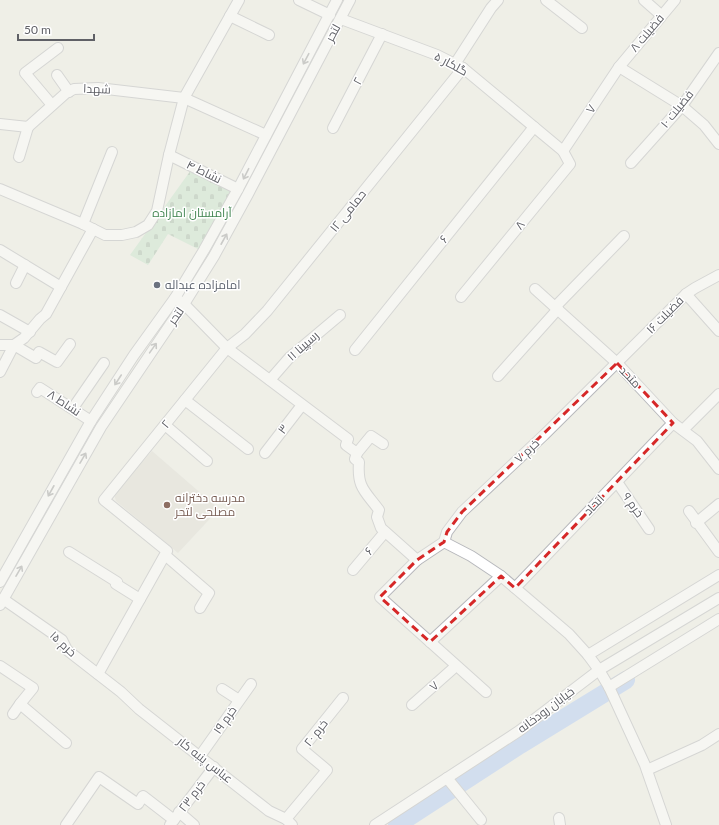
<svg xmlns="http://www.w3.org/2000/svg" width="719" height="825" font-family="Lato,Cairo,sans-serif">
<defs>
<pattern id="cemetery-stones" width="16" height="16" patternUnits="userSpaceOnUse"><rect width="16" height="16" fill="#c7e4cc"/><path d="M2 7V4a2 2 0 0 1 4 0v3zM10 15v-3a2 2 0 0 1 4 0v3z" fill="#a5bca9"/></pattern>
</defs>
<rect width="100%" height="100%" fill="#efefe7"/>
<!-- education -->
<path fill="#dfded6" d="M152,451L219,509L178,553L116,501L114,494Z"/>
<!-- cemetery -->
<path fill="url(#cemetery-stones)" d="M191,170L233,192L202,251L168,234L148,265L130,255Z"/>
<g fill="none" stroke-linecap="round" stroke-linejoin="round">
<!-- river -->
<path stroke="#b0caf6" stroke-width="18" d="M397,825L520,745L626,680"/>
<!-- minor casing -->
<g stroke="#b7b8bc" stroke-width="12">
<g id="minor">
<path d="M299,0L330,15"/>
<path d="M546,0L582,28"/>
<path d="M644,0L661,15"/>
<path d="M230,16L269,35"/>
<path d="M341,19L437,55L463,68L563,151L570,164L461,297"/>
<path d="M455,64L491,8L498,0"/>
<path d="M619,67L682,106L704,125L719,144"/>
<path d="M57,75L69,92"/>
<path d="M52,105L25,73L58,48"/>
<path d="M0,124L28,127L66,93L74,89L98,88L184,98L266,135"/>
<path d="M333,128L382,34"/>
<path d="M563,151L619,67L675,0"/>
<path d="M169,155L238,189"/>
<path d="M19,157L28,127"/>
<path d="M631,163L682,106L719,53"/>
<path d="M0,189L83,224L105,235H122L136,232L148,225L157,211L169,155L184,98L239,0"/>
<path d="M83,224L112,152"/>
<path d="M0,250L61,287"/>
<path d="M16,283L25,265"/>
<path d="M535,289L617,363L673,423L697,441L719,469"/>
<path d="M686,294L719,331"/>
<path d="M175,298L184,304L227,348L348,439L346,445L357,453L355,459L359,462C357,488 365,491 379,510L377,517L381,528L417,560L444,542L471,556L501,576L569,634L588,655L599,670L609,687L645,765L666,825"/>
<path d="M555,307L624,236"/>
<path d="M0,315L30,332"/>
<path d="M0,345H14L36,358L39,352L57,362L70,344"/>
<path d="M355,350L534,127"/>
<path d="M0,372L14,345L24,338L40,319L46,314L93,229"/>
<path d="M498,376L558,309"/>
<path d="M270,380L290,357L340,315"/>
<path d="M37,392L40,388L91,421"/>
<path d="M185,400L248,449"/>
<path d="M73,408L104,363"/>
<path d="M165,425L207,461"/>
<path d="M683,430L719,394"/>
<path d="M265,453L302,405"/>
<path d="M357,453L371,436L383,444"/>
<path d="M617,482L649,529"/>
<path d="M689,511L719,552"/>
<path d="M696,523L719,504"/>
<path d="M444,542L447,532L462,512L544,435L686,294L695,288L719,275"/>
<path d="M69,552L117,582L116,584L140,599"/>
<path d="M165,555L209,593L200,608"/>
<path d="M417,560L380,597L486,692"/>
<path d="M353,570L385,532"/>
<path d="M0,582L91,421L134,355L175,298L204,250L238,189L337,0"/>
<path d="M515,588L673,423"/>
<path d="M3,599L62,640L67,650L121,692L139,709L269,811L286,819L292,825"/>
<path d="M0,605L101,427L184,304L214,256L248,194L350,0"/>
<path d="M430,642L501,576"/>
<path d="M588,655L719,575"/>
<path d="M0,666L33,688L20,704L66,743"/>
<path d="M98,674L167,551L104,500L227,348L245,334L267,311L463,68"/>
<path d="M609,687L719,619"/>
<path d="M222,689L239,700"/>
<path d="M412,705L456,666"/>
<path d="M13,714L20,704"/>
<path d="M200,756L251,684"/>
<path d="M647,770L702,745L719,734"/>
<path d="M447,778L481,820"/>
<path d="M179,812L194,825"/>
<path d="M559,818L560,825"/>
<path d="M286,819L327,770L302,749L343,698"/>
<path d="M66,825L99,777L138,804L143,796L174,820"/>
<path d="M170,825L214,767"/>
<path d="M375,825L519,731L599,670L719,598"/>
</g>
</g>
<!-- minor -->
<use href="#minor" stroke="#fff" stroke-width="10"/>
</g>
<!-- one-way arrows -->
<defs><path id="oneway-shaft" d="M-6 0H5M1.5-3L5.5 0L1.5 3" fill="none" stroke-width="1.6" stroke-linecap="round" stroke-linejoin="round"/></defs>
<g stroke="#9fa0a3">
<use href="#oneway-shaft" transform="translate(306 59) rotate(118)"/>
<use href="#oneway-shaft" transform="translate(246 174) rotate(117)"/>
<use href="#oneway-shaft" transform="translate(224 239) rotate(-61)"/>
<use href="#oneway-shaft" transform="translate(153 348) rotate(-55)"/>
<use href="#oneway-shaft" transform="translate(118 380) rotate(123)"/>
<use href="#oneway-shaft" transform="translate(83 458) rotate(-60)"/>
<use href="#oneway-shaft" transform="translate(51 491) rotate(119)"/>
<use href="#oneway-shaft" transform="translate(19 571) rotate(-60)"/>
</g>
<!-- marked area -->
<path d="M0 0H719V825H0ZM617,363L673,423L515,588L501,576L430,642L380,597L417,560L444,542L447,532L462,512Z" fill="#efefe7" fill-opacity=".55" fill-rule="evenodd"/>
<path fill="none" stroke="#d62828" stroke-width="3" stroke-dasharray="8 5" stroke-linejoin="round" d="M617,363L673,423L515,588L501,576L430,642L380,597L417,560L444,542L447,532L462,512Z"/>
<!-- markers -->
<circle fill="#6b7280" stroke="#fff" stroke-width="1.5" cx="157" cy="285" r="4"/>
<circle fill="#8d6e63" stroke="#fff" stroke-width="1.5" cx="167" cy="505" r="4"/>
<g text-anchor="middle" stroke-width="3" stroke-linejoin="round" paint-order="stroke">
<!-- street labels -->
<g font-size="12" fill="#5f6066" stroke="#fff">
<text transform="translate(333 33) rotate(-62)" y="4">لتحر</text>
<text transform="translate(647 33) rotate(-50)" y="4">فضیلت ۸</text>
<text transform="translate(451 64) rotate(28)" y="4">گلکار ۵</text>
<text transform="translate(358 81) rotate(-62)" y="4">۲</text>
<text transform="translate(97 89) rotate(2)" y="4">شهدا</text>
<text transform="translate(591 109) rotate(-57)" y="4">۷</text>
<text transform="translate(677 109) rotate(-51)" y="4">فضیلت ۱۰</text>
<text transform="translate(204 172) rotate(26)" y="4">نشاط ۴</text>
<text transform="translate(348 211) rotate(-51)" y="4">حمامی ۱۲</text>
<text transform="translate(520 225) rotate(-51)" y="4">۸</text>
<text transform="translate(444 239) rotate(-51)" y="4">۶</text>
<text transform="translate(665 315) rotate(-45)" y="4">فضیلت ۱۶</text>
<text transform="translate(176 316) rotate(-55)" y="4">لتحر</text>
<text transform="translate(303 346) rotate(-42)" y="4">رسپینا ۱۱</text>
<text transform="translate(630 377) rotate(47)" y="4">متحد</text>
<text transform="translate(64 403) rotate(33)" y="4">نشاط ۸</text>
<text transform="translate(166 424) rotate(-51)" y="4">۲</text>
<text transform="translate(283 429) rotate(-53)" y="4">۳</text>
<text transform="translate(527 451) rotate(-43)" y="4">خرم ۷</text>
<text transform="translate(594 505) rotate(-46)" y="4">اتحاد</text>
<text transform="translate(633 505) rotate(55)" y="4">خرم ۹</text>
<text transform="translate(369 551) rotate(-50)" y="4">۶</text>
<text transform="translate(63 644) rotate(43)" y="4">خرم ۱۵</text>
<text transform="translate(434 686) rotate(-42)" y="4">۷</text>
<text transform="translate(546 710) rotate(-37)" y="4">خیابان رودخانه</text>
<text transform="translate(225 720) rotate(-55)" y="4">خرم ۱۹</text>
<text transform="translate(316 733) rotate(-52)" y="4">خرم ۲۰</text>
<text transform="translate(205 760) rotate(38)" y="4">عباس پنبه کار</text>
<text transform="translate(192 796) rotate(-53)" y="4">خرم ۲۳</text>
</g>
<!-- park labels -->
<g font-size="12" fill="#408450" stroke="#fff">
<text x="192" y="217">آرامستان امازاده</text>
</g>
<!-- worship labels -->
<g font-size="12" fill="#5b616d" stroke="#fff" text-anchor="start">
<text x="165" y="289">امامزاده عبداله</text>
</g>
<!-- education labels -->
<g font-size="12" fill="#785e54" stroke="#fff" text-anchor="start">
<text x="175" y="502">مدرسه دخترانه<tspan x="175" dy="14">مصلحی لتحر</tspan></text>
</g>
</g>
<!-- scale -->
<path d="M18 34v6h76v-6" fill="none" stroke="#5f6066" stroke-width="2"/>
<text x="24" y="34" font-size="12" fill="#5f6066" stroke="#ffffff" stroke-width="3" paint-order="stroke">50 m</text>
</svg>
